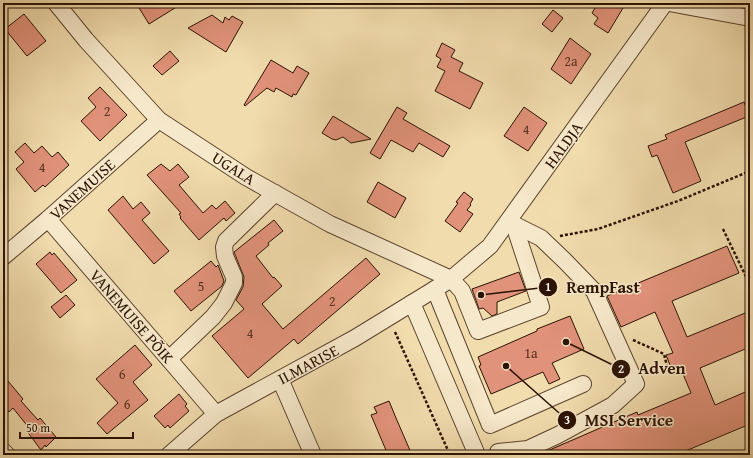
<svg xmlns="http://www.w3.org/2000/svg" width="753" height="458" font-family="'Gentium Book Plus',serif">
<rect width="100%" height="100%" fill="#f1dcad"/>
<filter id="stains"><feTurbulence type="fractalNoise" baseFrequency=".005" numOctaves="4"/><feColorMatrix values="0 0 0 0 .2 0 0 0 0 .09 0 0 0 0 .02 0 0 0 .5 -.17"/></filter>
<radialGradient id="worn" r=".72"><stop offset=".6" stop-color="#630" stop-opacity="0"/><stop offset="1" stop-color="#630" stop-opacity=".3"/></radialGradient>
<!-- building -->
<g fill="#e1927a" stroke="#2b1203">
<path d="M136,3H183L149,24Z"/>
<path d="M598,3H626L608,33L594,24L598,18L592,13Z"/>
<path d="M553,10L563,18L552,32L542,24Z"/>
<path d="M24,14L46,41L27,56L5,29Z"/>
<path d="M212,15L223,23L225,17L229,20L232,16L243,22L226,52L188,28Z"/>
<path d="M570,38L591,54L571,84L551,69Z"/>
<path d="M442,43L455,50L451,57L463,63L459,71L483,83L470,109L435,91L445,71L437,67L441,59L436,56Z"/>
<path d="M170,51L179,61L162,75L153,66Z"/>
<path d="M271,60L293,73L297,66L309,73L296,95L293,94L292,97L276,88L274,92L267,88L245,106L244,105Z"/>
<path d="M100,87L127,115L100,141L81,121L96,107L88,98Z"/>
<path d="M744,102L749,116L685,142L701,181L673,193L657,155L652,157L648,146L667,139L665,135Z"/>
<path d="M397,107L407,113L403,119L450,146L443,157L419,143L413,152L391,140L380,159L370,153Z"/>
<path d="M524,107L547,123L528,151L504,136Z"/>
<path d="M333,116L371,139L351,143L343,137L336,140L332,139L322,133Z"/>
<path d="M25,143L34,153L42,146L52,157L58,152L69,165L45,187L43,185L35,192L16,169L24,162L15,152Z"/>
<path d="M161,164L170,171L178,164L189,177L179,185L203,213L212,205L216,209L225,201L235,213L226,221L224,218L199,240L180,218L181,217L179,214L181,213L147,175Z"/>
<path d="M378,182L406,198L395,218L367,202Z"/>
<path d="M464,192L473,199L470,204L471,205L467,210L473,214L460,232L445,221L458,203L456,202Z"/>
<path d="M123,196L133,209L141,202L150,213L142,220L169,251L154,264L108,210Z"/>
<path d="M274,220L283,231L268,243L269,245L256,256L273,278L274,277L282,286L262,304L283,329L366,258L380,274L298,344L294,339L248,378L212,336L244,309L236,300L243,287L244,277L234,252Z"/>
<path d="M727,246L739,273L672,301L687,337L750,311V347L700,368L715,405L750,390V424L676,455H538L637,412L638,415L691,393L680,367L672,370L666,355L673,353L655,312L621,327L607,296Z"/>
<path d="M50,252L52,255L54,253L77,280L61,293L36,264Z"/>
<path d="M211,261L216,267L218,265L224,281L222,286L191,311L174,291Z"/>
<path d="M519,272L526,291L497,302V314L492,316L483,308L479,309L472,289Z"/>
<path d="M66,295L75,305L60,318L51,307Z"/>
<path d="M570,316L584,349L552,363L560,379L549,384L543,372L491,394L479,366L481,365L478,357L537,331V329Z"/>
<path d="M135,345L152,365L133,382L148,400L107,434L97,423L118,403L96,379Z"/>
<path d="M3,375L23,399L21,401L38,420L40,418L56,437L46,447L45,445L41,450L26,430L29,428L13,408L9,412L3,404Z"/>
<path d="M179,394L187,404L185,406L189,411L170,428L168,425L165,428L154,416Z"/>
<path d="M389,401L396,418L412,455H388L371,415L377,413L374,407Z"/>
</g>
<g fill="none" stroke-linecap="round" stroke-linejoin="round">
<!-- minor casing -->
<g stroke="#5c442e" stroke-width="18">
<g id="minor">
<path d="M56,3L86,40L159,120L246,177L330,224L451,279L462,291L478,331L541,307L517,234L516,226"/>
<path d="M669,3L750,18"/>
<path d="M48,219L216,414"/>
<path d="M3,257L48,219L159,120"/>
<path d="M435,289L440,302L490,425L583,384"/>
<path d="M412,303L477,455"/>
<path d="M169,359L213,317L224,303L234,283V277L225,256L224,247L226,241L275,193"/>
<path d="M280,379L313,455"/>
<path d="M3,451L7,455"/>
<path d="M498,452L528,449L558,435L613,405L636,384L594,291L565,261L541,238L509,222"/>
<path d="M169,455L216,414L355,338L435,289L451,279L490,246L665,3"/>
</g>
</g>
<!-- path -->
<g stroke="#2b1203" stroke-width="2.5" stroke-dasharray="3 2" stroke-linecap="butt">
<path d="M723,229L750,285"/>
<path d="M560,236L598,229L678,201L750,171"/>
<path d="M395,332L450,455"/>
<path d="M633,340L664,354L668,370"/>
</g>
<!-- minor -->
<use href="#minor" stroke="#f6e8ca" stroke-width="16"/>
</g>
<g text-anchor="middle" stroke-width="3" stroke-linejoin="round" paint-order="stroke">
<!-- number labels -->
<g font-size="14" fill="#583221">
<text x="571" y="66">2a</text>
<text x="107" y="116">2</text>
<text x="526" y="134">4</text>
<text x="42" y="172">4</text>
<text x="201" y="291">5</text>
<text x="332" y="306">2</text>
<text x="250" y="338">4</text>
<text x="531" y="358">1a</text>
<text x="122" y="379">6</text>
<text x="127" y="409">6</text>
</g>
<!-- street labels -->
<g font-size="16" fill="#2b1203" stroke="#f6e8ca">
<text transform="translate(563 145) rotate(-54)" y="6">HALDJA</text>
<text transform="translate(234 168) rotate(32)" y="6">UGALA</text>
<text transform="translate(82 189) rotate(-42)" y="6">VANEMUISE</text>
<text transform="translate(132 316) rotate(49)" y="6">VANEMUISE PÕIK</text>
<text transform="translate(308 364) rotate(-28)" y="6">ILMARISE</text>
</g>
</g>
<!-- callouts -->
<path fill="none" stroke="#2b1203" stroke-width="1.5" d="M481 295L548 287M566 342L621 369M506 366L567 420"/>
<g fill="#2b1203" stroke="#f6e8ca" stroke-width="1.5">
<circle cx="481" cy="295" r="4"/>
<circle cx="566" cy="342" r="4"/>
<circle cx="506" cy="366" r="4"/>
<circle cx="548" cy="287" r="10"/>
<circle cx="621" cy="369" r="10"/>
<circle cx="567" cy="420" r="10"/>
</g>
<g font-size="12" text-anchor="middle" font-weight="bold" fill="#fff">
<text x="548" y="291">1</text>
<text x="621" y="373">2</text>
<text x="567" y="424">3</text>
</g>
<g font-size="17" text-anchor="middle" font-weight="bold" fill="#2b1203" stroke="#f6e8ca" stroke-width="3" stroke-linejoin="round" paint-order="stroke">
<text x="603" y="293">RempFast</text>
<text x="662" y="374">Adven</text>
<text x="629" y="426">MSI Service</text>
</g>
<!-- margin -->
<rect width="753" height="458" fill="none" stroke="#f1dcad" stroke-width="16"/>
<rect x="4" y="4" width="745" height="450" fill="none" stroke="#2b1203" stroke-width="2"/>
<rect x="8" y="8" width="737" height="442" fill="none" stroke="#2b1203"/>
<!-- scale -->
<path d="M20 432v6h113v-6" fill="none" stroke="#2b1203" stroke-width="2"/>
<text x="26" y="432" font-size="12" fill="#2b1203" stroke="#f6e8ca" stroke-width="3" paint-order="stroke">50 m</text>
<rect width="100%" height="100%" filter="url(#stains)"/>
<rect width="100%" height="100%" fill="url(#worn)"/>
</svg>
